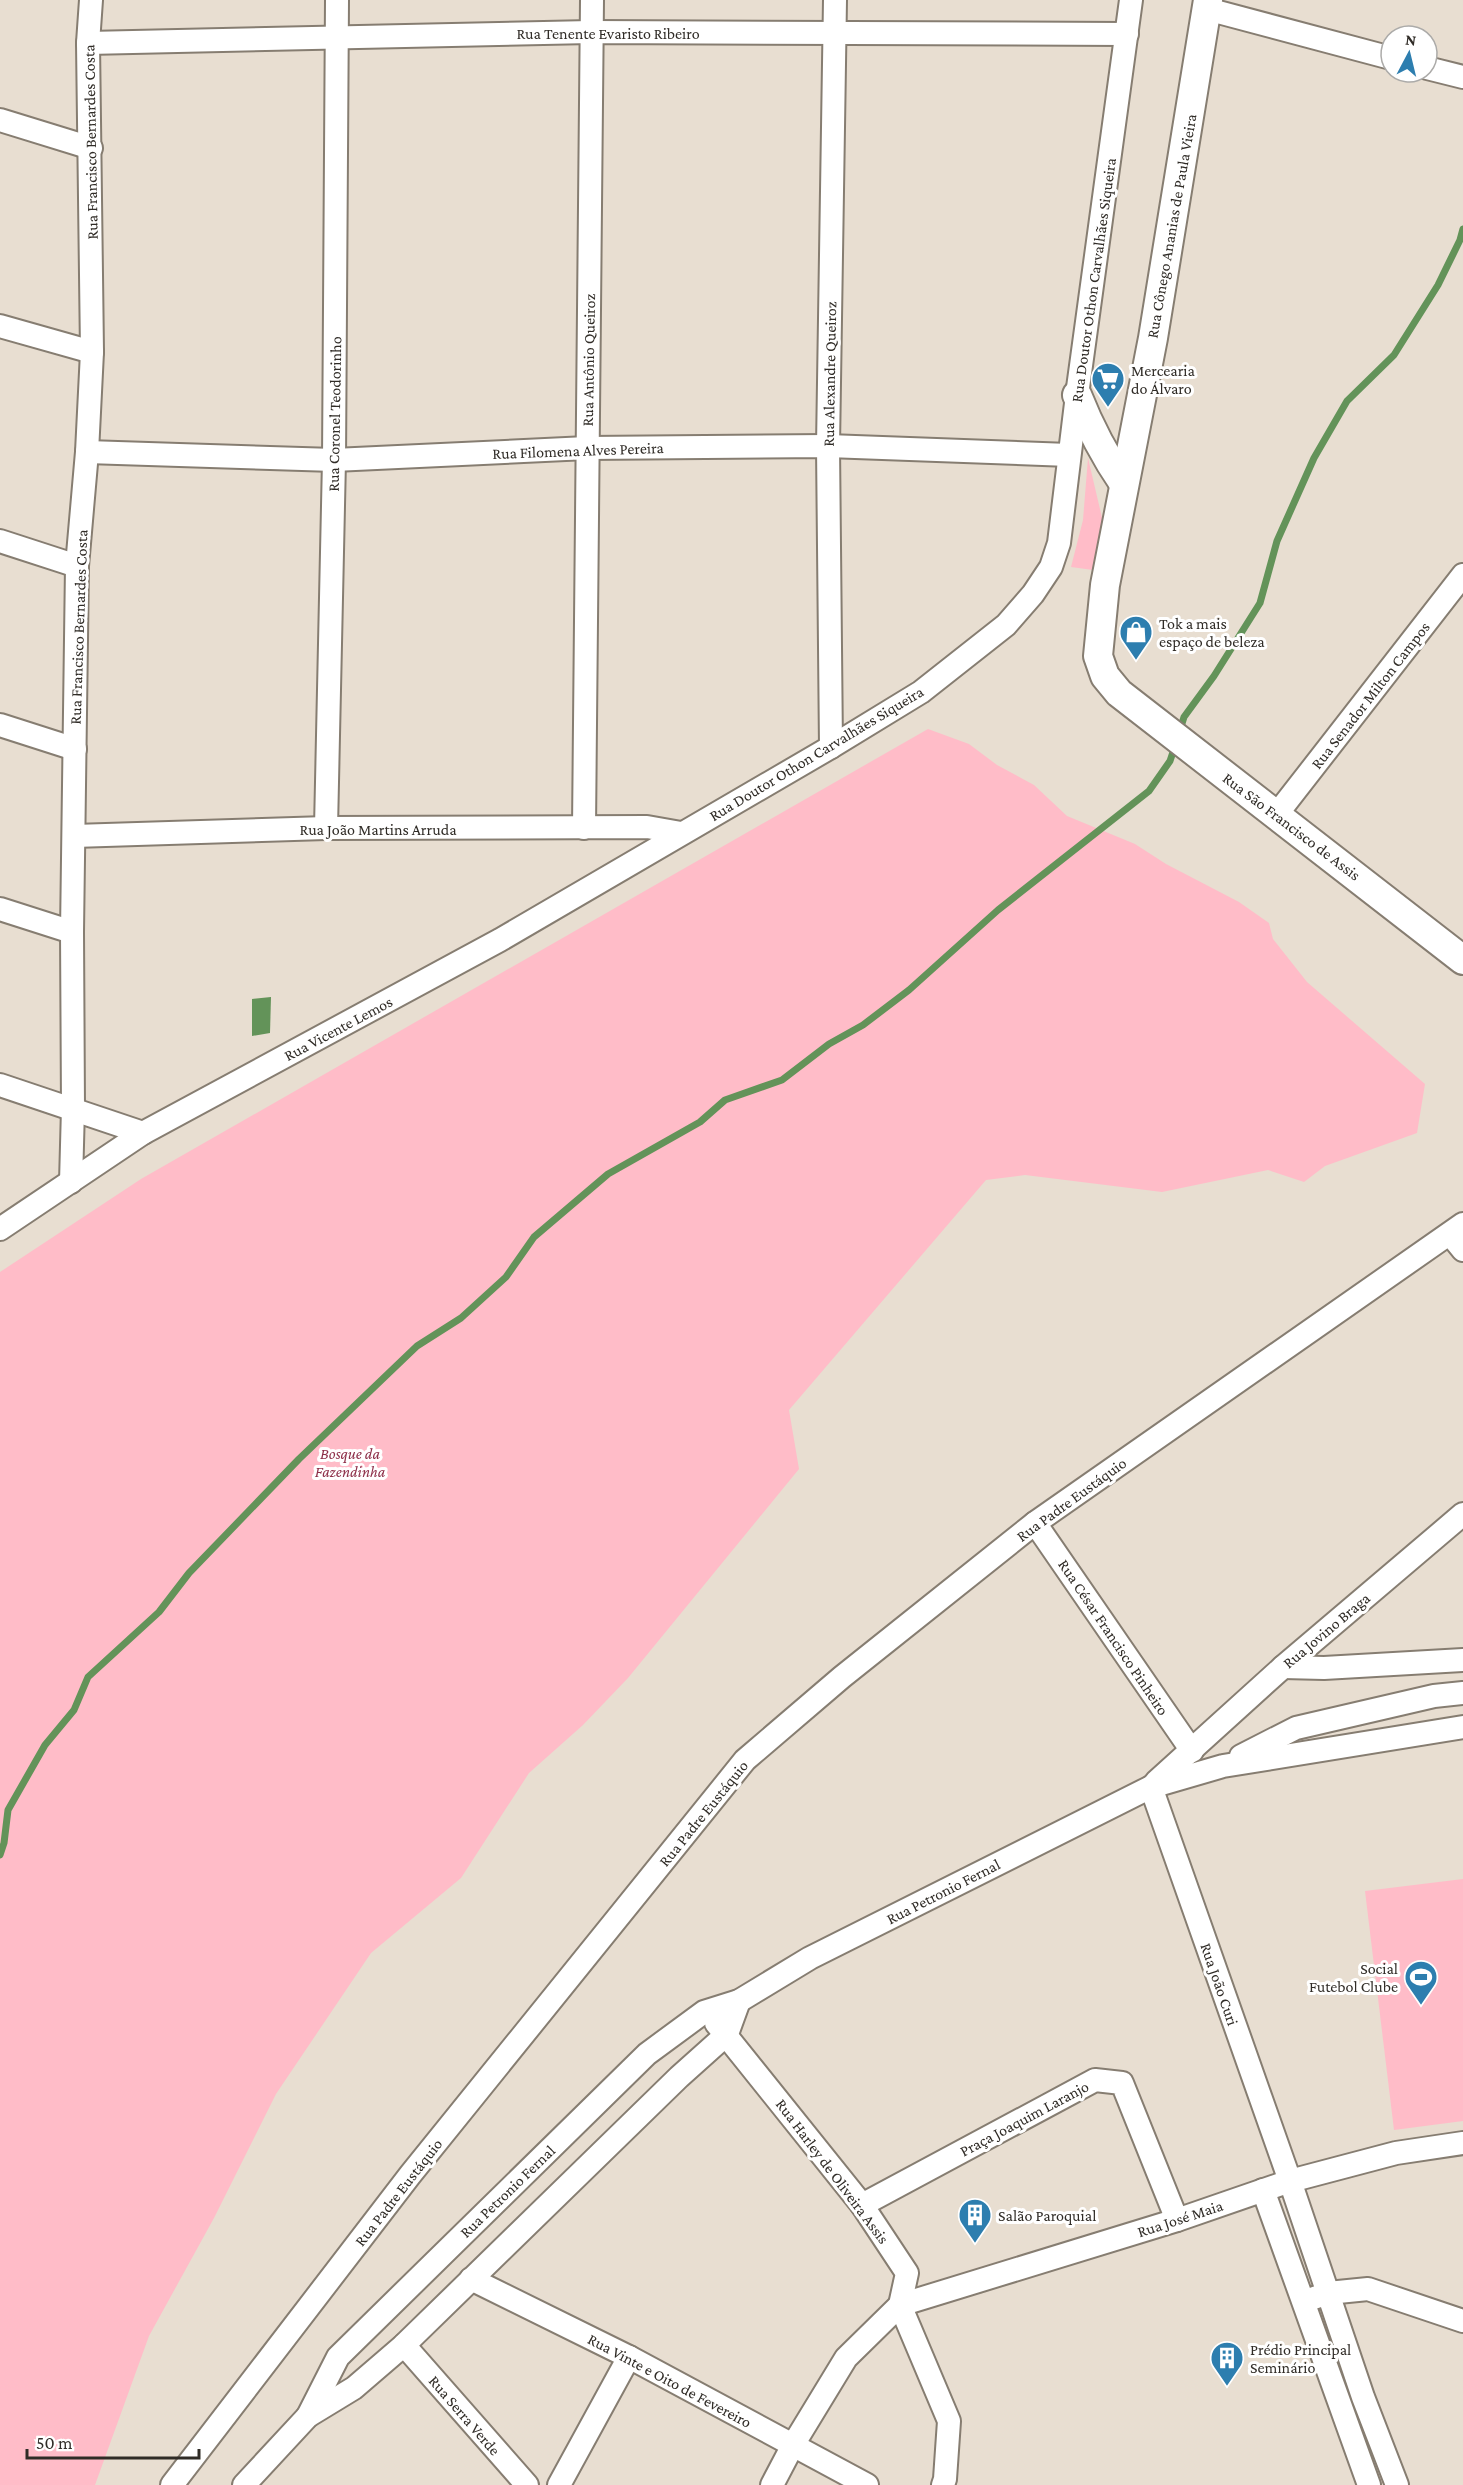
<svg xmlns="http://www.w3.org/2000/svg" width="1463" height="2485" font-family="'Crimson Pro',serif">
<rect width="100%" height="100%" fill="#e8ded1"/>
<!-- green -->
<g fill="#ffbcc8">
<path d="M1088,458L1103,522L1093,570L1071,567L1083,520Z"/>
<path d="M928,729L969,744L997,765L1034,785L1067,816L1135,844L1166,864L1239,902L1269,923L1273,939L1307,982L1425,1084L1417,1133L1325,1166L1304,1182L1268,1170L1162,1192L1025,1175L986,1180L789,1410L799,1469L628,1678L583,1725L529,1773L461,1878L371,1953L276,2094L214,2218L149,2336L95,2485H0V1272L141,1179Z"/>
<path d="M1463,1879V2121L1394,2130L1365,1891Z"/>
</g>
<!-- water -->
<path fill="#639359" d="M271,997L270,1033L252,1036V999Z"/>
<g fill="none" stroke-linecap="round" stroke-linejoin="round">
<!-- stream -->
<g stroke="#639359" stroke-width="7">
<path d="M1180,730L1184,717L1214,676L1260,603L1277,541L1314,458L1347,401L1394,355L1438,285L1460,240L1463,229"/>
<path d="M0,1855L4,1843L8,1810L45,1745L74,1710L88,1677L159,1612L189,1573L299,1459L417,1346L461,1318L506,1277L534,1237L608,1174L700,1122L725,1100L782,1080L829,1044L863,1025L909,990L998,910L1149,791L1170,761L1175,746"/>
</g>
<!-- minor casing -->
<g stroke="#867d71" stroke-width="26">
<g id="minor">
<path d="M1207,9L1391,58"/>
<path d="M88,43L591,32L1127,34"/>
<path d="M1427,68L1463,77"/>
<path d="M0,120L91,148"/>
<path d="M0,326L92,352"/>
<path d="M87,452L334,460L587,448L828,446L1069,455"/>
<path d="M0,541L77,566"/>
<path d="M0,725L75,749"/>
<path d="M831,747L828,446L835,0"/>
<path d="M1277,814L1463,575"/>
<path d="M326,828L334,460L337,0"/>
<path d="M584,828L592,0"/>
<path d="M74,836L326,828L647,827L681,833"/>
<path d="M0,909L72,932"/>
<path d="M0,1085L143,1133"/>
<path d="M71,1182L73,1108L72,932L77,566L87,452L92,352L88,43L91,0"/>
<path d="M0,1229L143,1133L500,940L831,747L921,692L1006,625L1033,594L1051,567L1059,543L1077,395L1131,0"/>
<path d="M1450,1234L1463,1250"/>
<path d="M1035,1523L1192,1751"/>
<path d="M1283,1667L1324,1668L1463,1660"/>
<path d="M1241,1756L1296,1728L1434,1696L1463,1693"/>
<path d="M1156,1782L1283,1667L1463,1514"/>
<path d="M1151,1787L1290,2181L1363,2397L1397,2485"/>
<path d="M716,2023L862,2205L907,2273L900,2305L949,2421L945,2479L943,2485"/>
<path d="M1263,2190L1369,2485"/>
<path d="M862,2205L1095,2080L1122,2083L1177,2220"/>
<path d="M471,2279L629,2357L867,2485"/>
<path d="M1314,2298L1328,2293L1368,2289L1463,2321"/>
<path d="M404,2345L527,2485"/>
<path d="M308,2416L338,2357L647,2054L704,2012L739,2001L810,1958L1151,1787L1223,1766L1463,1727"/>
<path d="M172,2485L410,2175L745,1760L842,1677L1035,1523L1463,1224"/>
<path d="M244,2485L308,2416L354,2388L404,2345L679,2077L727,2034L739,2001"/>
<path d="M559,2485L629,2357"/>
<path d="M772,2485L793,2445L846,2358L900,2305L1177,2220L1290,2181L1396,2153L1463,2143"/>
</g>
</g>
<!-- tertiary casing -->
<g stroke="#867d71" stroke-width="32">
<g id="tertiary">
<path d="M1208,0L1153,338L1105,585L1098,656L1105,676L1119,693L1463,960"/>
<path d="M1077,395C1090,428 1104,455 1124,484"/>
</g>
</g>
<!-- minor -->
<use href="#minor" stroke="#fff" stroke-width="22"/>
<!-- tertiary -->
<use href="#tertiary" stroke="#fff" stroke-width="28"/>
</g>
<!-- icons -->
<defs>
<g id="supermarket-pin" transform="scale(1.725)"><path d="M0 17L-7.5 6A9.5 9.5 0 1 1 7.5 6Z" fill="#2d7eaf" stroke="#fff"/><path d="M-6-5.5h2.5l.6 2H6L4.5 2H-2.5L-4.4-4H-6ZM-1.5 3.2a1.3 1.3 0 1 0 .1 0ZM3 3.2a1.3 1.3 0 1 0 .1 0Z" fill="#fff"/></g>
<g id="shop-pin" transform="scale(1.725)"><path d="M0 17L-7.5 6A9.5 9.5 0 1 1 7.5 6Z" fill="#2d7eaf" stroke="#fff"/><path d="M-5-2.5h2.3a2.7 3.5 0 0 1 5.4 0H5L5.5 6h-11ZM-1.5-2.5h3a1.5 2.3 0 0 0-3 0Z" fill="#fff"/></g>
<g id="stadium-pin" transform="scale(1.725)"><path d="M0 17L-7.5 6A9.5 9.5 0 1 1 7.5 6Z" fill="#2d7eaf" stroke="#fff"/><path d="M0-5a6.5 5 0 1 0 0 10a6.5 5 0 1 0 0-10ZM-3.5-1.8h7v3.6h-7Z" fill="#fff"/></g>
<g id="building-pin" transform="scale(1.725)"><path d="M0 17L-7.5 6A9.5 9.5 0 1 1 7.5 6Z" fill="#2d7eaf" stroke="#fff"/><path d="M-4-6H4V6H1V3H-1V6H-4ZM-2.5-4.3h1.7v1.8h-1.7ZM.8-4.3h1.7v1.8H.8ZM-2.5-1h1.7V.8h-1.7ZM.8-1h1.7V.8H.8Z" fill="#fff"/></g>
</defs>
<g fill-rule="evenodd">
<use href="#supermarket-pin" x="1108" y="379"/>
<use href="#shop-pin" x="1136" y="632"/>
<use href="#stadium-pin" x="1421" y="1977"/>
<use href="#building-pin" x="975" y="2215"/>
<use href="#building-pin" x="1227" y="2358"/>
</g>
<g text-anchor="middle" stroke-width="6" stroke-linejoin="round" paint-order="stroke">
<!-- street labels -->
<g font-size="16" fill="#302c27" stroke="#fff">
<text x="608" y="39">Rua Tenente Evaristo Ribeiro</text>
<text transform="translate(90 142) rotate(-91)" y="6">Rua Francisco Bernardes Costa</text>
<text transform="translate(1171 226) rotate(-80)" y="6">Rua Cônego Ananias de Paula Vieira</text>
<text transform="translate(1093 280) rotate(-82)" y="6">Rua Doutor Othon Carvalhães Siqueira</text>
<text transform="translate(588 360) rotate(-89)" y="6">Rua Antônio Queiroz</text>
<text transform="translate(829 374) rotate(-89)" y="6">Rua Alexandre Queiroz</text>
<text transform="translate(334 414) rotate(-89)" y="6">Rua Coronel Teodorinho</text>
<text transform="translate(578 450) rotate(-2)" y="6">Rua Filomena Alves Pereira</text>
<text transform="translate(78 627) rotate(-88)" y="6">Rua Francisco Bernardes Costa</text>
<text transform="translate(1370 695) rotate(-52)" y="6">Rua Senador Milton Campos</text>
<text transform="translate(816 753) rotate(-31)" y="6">Rua Doutor Othon Carvalhães Siqueira</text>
<text transform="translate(1292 826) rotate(37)" y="6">Rua São Francisco de Assis</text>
<text x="378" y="835">Rua João Martins Arruda</text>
<text transform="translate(338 1028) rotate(-28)" y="6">Rua Vicente Lemos</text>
<text transform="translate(1071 1499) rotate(-36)" y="6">Rua Padre Eustáquio</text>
<text transform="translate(1326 1630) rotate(-40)" y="6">Rua Jovino Braga</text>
<text transform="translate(1114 1637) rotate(56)" y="6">Rua César Francisco Pinheiro</text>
<text transform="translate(703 1813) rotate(-51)" y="6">Rua Padre Eustáquio</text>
<text transform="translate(943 1891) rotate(-27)" y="6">Rua Petronio Fernal</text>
<text transform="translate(1220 1984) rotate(71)" y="6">Rua João Curi</text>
<text transform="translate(1024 2118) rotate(-28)" y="6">Praça Joaquim Laranjo</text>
<text transform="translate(833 2171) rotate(53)" y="6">Rua Harley de Oliveira Assis</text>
<text transform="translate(507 2191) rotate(-44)" y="6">Rua Petronio Fernal</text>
<text transform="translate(398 2192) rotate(-52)" y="6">Rua Padre Eustáquio</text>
<text transform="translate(1180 2218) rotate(-18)" y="6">Rua José Maia</text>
<text transform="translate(670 2380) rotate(28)" y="6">Rua Vinte e Oito de Fevereiro</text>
<text transform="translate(465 2415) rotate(49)" y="6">Rua Serra Verde</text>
</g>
<!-- poi labels -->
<g font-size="16" fill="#302c27" stroke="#fff" text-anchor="start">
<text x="1131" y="376">Mercearia<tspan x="1131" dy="18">do Álvaro</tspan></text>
<text x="1159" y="629">Tok a mais<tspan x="1159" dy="18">espaço de beleza</tspan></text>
<text x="1398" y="1974" text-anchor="end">Social<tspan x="1398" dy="18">Futebol Clube</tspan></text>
<text x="998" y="2221">Salão Paroquial</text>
<text x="1250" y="2355">Prédio Principal<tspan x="1250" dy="18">Seminário</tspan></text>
</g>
<!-- park labels -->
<g font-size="16" font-style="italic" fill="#8d2e48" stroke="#fff">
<text x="350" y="1459">Bosque da<tspan x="350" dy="18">Fazendinha</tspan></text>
</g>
</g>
<!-- north arrow -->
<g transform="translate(1409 54) rotate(7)"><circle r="28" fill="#ffffff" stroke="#acaba9" stroke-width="1.5"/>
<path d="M0-4.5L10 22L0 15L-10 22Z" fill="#2d7eaf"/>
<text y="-9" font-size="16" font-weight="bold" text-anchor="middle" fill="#302c27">N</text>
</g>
<!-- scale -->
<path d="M27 2449v9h172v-9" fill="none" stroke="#302c27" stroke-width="3"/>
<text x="36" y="2449" font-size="18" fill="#302c27" stroke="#ffffff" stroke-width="4.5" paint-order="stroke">50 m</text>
</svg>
